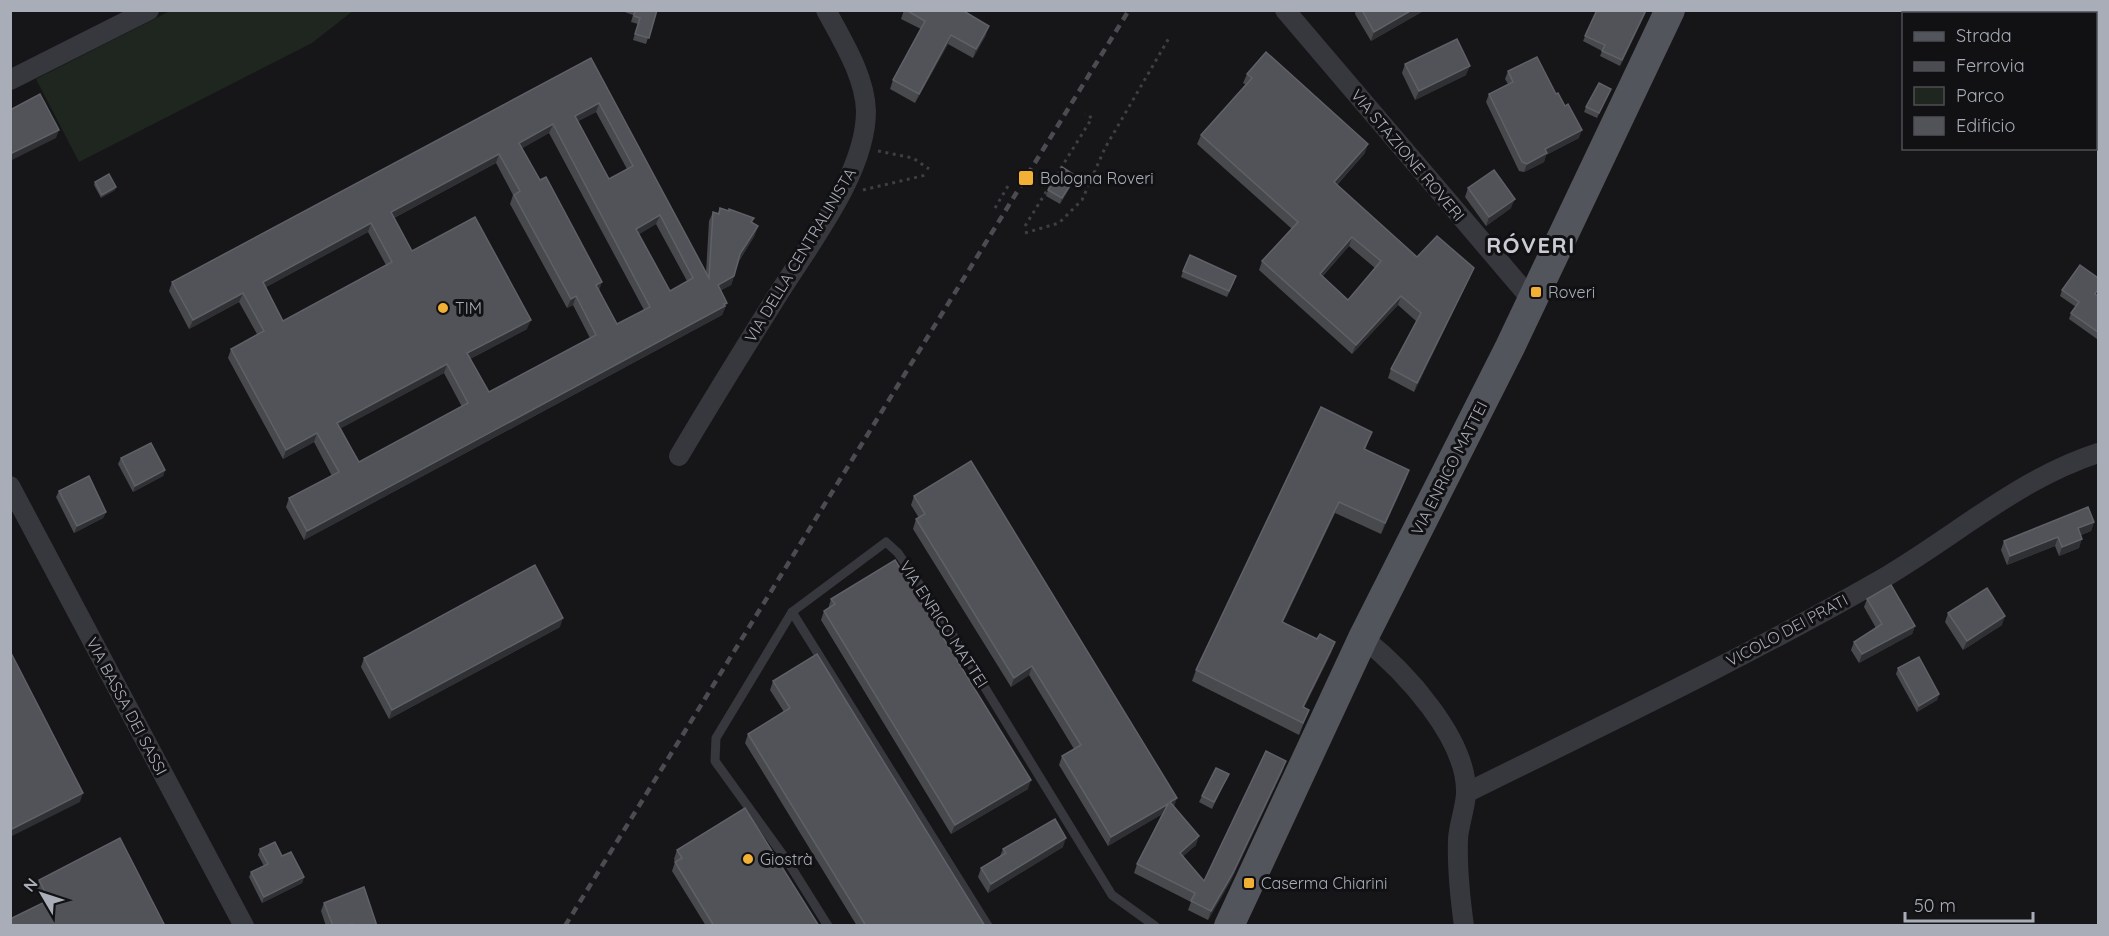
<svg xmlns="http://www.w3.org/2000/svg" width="2109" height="936" font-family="Quicksand,sans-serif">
<rect width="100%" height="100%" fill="#161618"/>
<!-- green -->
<path fill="#1e261f" d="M170,11V10L353,11L312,43L79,162L36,79Z"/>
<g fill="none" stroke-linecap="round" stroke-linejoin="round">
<!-- path -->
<g stroke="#3d3f44" stroke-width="3" stroke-dasharray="3 4.5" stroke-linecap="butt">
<path d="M878,151L913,158L929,169"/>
<path d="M863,190L926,175"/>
<path d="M995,208L1008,186"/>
<path d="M1025,226L1092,118L1085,114"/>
<path d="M1025,233L1059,223L1082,200L1105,148L1169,38"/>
</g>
<!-- lane -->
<g stroke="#37383d" stroke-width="9">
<path d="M792,612L988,926"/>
<path d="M828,926L788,862L715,761L716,738L792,612L886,542L898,553L941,616L1112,895L1155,926"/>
</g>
<!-- street -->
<g stroke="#37383d" stroke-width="20">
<path d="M1285,10L1532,300"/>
<path d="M10,80L149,10"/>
<path d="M679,456C710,404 742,352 774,301C806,248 866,175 866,111C865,76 842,40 826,10"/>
<path d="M10,486L244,926"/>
<path d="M1363,638C1404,670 1468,739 1466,794C1465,809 1459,824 1458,839C1457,868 1460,897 1464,926"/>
<path d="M1466,793C1603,725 1742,659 1875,583C1951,540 2015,480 2098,453"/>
</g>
<!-- primary -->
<path stroke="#53555c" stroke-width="30" d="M1229,926L1363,638L1510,347L1670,10"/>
<!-- rail -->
<path stroke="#4a4c52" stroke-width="4.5" stroke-dasharray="8 6" stroke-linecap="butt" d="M565,926L1129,10"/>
</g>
<!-- wall -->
<g fill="#47494d" fill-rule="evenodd">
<path d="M619,10H657L646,44L633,40L638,24L631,22L633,15Z"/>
<path d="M904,10H962L986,35L973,58L948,44L915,103L890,89L893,80L921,29L901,19Z"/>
<path d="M1356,10H1425L1371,41L1355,14Z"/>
<path d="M1597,10H1647L1620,66L1600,56L1602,51L1583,41Z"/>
<path d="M591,58L706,273L709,221L713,212L718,213L720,208L752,223L755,235L739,261L731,285L721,290L727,303L722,315L304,540L286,507L289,498L332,476L314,442L283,459L228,358L231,349L257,334L239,302L189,329L169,291L172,282ZM596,112L627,169L609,179L578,121ZM549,133L644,310L617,324L522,148ZM496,163L513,195L510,204L567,308L573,305L590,338L489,392L470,359L527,329L412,251L394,218ZM656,224L687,281L670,291L639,234ZM368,232L386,265L283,321L266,287ZM444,373L462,407L359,462L341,428Z"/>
<path d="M1405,64L1466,75L1415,100L1402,73Z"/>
<path d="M1508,71L1556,94L1579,138L1546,155L1544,162L1524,172L1519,171L1486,102L1489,94L1508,84L1505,79Z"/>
<path d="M1247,74L1365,153L1337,185L1417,257L1470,277L1414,392L1388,378L1391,369L1416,321L1398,305L1352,354L1259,270L1262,261L1292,229L1197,144L1201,135L1246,85L1243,83ZM1349,246L1375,268L1348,300L1322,277Z"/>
<path d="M1611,89L1597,118L1584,112L1586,107Z"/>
<path d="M1076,176L1073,182L1060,204L1046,196L1048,190Z"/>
<path d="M95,182L115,190L101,198L94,185Z"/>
<path d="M1468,188L1511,208L1486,226L1465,197Z"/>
<path d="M1183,271L1234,282L1227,297L1181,277Z"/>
<path d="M2062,290L2096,295L2098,296V337L2097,339L2069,319L2071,313L2076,307L2060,296Z"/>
<path d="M1372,432L1365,450L1409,470L1405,481L1381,534L1335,513L1283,622L1317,639L1335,642L1331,653L1304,707L1309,710L1299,735L1192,681L1196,670Z"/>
<path d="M121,458L165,470L163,476L133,492L118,464Z"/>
<path d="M59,491L106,512L103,518L74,533L56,497Z"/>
<path d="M914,496L1174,807L1196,845L1183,856L1204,881L1283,770L1230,882L1208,920L1188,910L1191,902L1134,873L1137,864L1162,814L1108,846L1059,765L1062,756L1074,749L1029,675L1011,687L913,529L916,519L919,518L911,505Z"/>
<path d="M2094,522L2091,531L2081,535L2079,548L2059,556L2055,546L2007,565L2001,550L2004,541Z"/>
<path d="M831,599L1028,789L951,834L821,620L824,611L828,609Z"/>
<path d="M1867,599L1915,626L1912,634L1859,663L1851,650L1854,642L1876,628L1864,607Z"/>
<path d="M1948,613L2002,625L1963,650L1945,622Z"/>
<path d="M560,627L389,719L361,667L364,658Z"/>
<path d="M1898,668L1939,694L1937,700L1917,712L1896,674Z"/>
<path d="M773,681L985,926H857L745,743L748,734L784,712L770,690Z"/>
<path d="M1226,780L1212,809L1199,802L1202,796Z"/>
<path d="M1063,847L988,893L978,877L981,868L1000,856L1003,849Z"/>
<path d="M260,849L282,856L304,877L302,883L262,903L249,877L251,872L264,866L258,855Z"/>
<path d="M677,850L819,926H706L672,871L675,862L674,859Z"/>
<path d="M39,880L165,926L43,903L36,889Z"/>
<path d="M324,903L377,926H326L321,911Z"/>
</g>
<!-- shaded-wall -->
<g fill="#2f3033">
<path d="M1412,10H1425L1371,41L1374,32Z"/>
<path d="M1646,10H1647L1620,66L1622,60Z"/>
<path d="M989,26L986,35L973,58L976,49Z"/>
<path d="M951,35L948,44L915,103L919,94Z"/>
<path d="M1470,66L1466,75L1415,100L1419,91Z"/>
<path d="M599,103L596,112L571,125L575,116Z"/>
<path d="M553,124L549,133L516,152L519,143Z"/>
<path d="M59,130L56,138L10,161V154Z"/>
<path d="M1582,130L1579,138L1546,155L1544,162L1524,172L1527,164L1545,149Z"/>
<path d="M1368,144L1365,153L1331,191L1334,182Z"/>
<path d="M499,154L496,163L388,221L391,212Z"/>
<path d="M1076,176L1073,182L1060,204L1062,198Z"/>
<path d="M116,187L115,190L101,198L102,195Z"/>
<path d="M1515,199L1511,208L1486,226L1489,217Z"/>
<path d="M660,215L656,224L633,238L636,229Z"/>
<path d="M371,223L368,232L259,291L263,282Z"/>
<path d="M758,226L755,235L737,263L740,254Z"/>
<path d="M1352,237L1349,246L1316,283L1320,274Z"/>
<path d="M1474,268L1470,277L1414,392L1417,383Z"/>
<path d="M734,276L731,285L714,294L718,285Z"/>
<path d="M602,282L599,291L596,285Z"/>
<path d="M243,293L239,302L189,329L193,320Z"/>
<path d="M576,296L573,305L567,308L571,299Z"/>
<path d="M1401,296L1398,305L1352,354L1356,345Z"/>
<path d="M727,303L722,315L304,540L307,531Z"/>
<path d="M531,320L527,329L464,362L467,353Z"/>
<path d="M447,364L444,373L334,432L337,423Z"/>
<path d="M317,433L314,442L283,459L286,450Z"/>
<path d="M165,470L163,476L133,492L135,486Z"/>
<path d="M1409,470L1405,481L1381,534L1385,523Z"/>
<path d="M1339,502L1335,513L1278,633L1282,622Z"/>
<path d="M106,512L103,518L74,533L77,526Z"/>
<path d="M2094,522L2091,531L2075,537L2078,528Z"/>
<path d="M2058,537L2055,546L2007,565L2010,556Z"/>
<path d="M2082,539L2079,548L2059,556L2062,547Z"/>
<path d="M2005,616L2002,625L1963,650L1967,641Z"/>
<path d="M563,618L560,627L389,719L392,710Z"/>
<path d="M1915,626L1912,634L1859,663L1862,654Z"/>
<path d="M1335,642L1331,653L1299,718L1303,707Z"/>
<path d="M1032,666L1029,675L1011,687L1014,678Z"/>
<path d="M1939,694L1937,700L1917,712L1919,706Z"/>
<path d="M1286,761L1283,770L1230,882L1208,920L1211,911Z"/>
<path d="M1031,780L1028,789L951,834L955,825Z"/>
<path d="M83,793L80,802L10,837V830Z"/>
<path d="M1177,798L1174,807L1170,802Z"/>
<path d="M1168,804L1164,813L1108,846L1111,837Z"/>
<path d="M1199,836L1196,845L1177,862L1180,853Z"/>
<path d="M1066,838L1063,847L988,893L991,884Z"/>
<path d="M304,877L302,883L262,903L264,897Z"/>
</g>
<!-- building -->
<g fill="#525359" stroke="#5f6168" stroke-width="1.5" fill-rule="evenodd">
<path d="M635,10H657L649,38L635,34L640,18L634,16Z"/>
<path d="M906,10H962L989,26L976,49L951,35L919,94L893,80L925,21Z"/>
<path d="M1362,10H1412L1374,32Z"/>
<path d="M1597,10H1646L1622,60L1602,51L1605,45L1585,36Z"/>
<path d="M1457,39L1470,66L1419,91L1405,64Z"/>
<path d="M1266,52L1368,144L1334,182L1417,257L1437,236L1474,268L1417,383L1391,369L1421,313L1401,296L1356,345L1262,261L1298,222L1201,135L1252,78L1247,74ZM1352,237L1381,261L1348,300L1320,274Z"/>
<path d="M1537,57L1556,94L1558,93L1565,106L1568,104L1582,130L1545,149L1547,153L1527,164L1522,162L1489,94L1513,82L1508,71Z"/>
<path d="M591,58L709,278L713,212L719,214L720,208L729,211V209L754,218L751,222L758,226L740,254L734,276L718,285L727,303L724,304L725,306L307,531L289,498L339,472L317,433L286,450L231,349L264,331L243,293L193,320L172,282ZM599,103L633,166L609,179L575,116ZM553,124L650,307L617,324L596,285L602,282L546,177L540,180L519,143ZM499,154L520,191L514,195L571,299L576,296L596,335L489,392L467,353L531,320L475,217L412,251L391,212ZM660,215L693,278L670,291L636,229ZM371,223L392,262L283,321L263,282ZM447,364L468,403L359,462L337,423Z"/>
<path d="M1599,83L1611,89L1599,113L1586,107Z"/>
<path d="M40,94L59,130L10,154V110Z"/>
<path d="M1062,167L1076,176L1062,198L1048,190Z"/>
<path d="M1494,170L1515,199L1489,217L1468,188Z"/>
<path d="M109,174L116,187L102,195L95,182Z"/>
<path d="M1190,255L1236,276L1229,291L1183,271Z"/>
<path d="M2080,265L2098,278V289L2095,294L2098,296V332L2071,313L2079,302L2062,290Z"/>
<path d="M1321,407L1372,432L1364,449L1409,470L1385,523L1339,502L1282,622L1317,639L1320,634L1335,642L1303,707L1309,710L1303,723L1196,670Z"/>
<path d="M151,443L165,470L135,486L121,458Z"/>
<path d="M971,461L1177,798L1170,802L1199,836L1180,853L1204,881L1266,751L1286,761L1233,873L1211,911L1191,901L1195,893L1137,864L1168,804L1111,837L1062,756L1081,745L1032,666L1014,678L916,519L925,514L914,496Z"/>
<path d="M89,476L106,512L77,526L59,491Z"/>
<path d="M2088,507L2094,522L2078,528L2082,539L2062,547L2058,537L2010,556L2004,541Z"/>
<path d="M895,560L1031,780L955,825L824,611L835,604L831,599Z"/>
<path d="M535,565L563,618L392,710L364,658Z"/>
<path d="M1891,585L1915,626L1862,654L1854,642L1882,624L1867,599Z"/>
<path d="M1987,588L2005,616L1967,641L1948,613Z"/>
<path d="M10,651L83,793L10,830Z"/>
<path d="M817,654L985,926H866L748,734L790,708L773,681Z"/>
<path d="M1919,657L1939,694L1919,706L1898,668Z"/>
<path d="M1216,768L1229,774L1214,802L1202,796Z"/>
<path d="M745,808L819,926H714L675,862L682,858L677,850Z"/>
<path d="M1055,819L1066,838L991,884L981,868L1006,853L1003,849Z"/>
<path d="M120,838L165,926H10V919L49,900L39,880Z"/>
<path d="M275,842L282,856L291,852L304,877L264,897L251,872L268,864L260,849Z"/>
<path d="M364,887L377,926H353L352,924L348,926H333L324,903Z"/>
</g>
<!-- markers -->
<g fill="#f2b134" stroke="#111113" stroke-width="2">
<rect x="1018" y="170" width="16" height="16" rx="3"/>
<rect x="1530" y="286" width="12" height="12" rx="3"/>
<circle cx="443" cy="308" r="6"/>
<circle cx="748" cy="859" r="6"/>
<rect x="1243" y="877" width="12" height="12" rx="3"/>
</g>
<g text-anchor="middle" stroke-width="6" stroke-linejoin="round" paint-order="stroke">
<!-- street labels -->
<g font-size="16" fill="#a8adb8" stroke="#111113">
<text transform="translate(1408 155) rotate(50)" y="6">VIA STAZIONE ROVERI</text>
<text transform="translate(800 255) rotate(-59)" y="6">VIA DELLA CENTRALINISTA</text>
<text transform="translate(1449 468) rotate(-63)" y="6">VIA ENRICO MATTEI</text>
<text transform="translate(944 624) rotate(57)" y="6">VIA ENRICO MATTEI</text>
<text transform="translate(1787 630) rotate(-28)" y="6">VICOLO DEI PRATI</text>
<text transform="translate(127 706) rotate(62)" y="6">VIA BASSA DEI SASSI</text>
</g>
<!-- poi labels -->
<g font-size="16" fill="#a8adb8" stroke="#111113" text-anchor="start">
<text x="1040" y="184">Bologna Roveri</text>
<text x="1548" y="298">Roveri</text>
<text x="455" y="314">TIM</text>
<text x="760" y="865">Giostrà</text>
<text x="1261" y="889">Caserma Chiarini</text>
</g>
<!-- district labels -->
<g font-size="22" font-weight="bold" letter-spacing="1.5" fill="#c9ccd4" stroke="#111113">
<text x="1531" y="253">RÓVERI</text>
</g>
</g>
<!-- border -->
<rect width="2109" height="936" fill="none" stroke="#a8adb8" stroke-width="24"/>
<!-- legend -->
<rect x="1902" y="12" width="195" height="138" fill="#111113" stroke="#4d4f55" stroke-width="1.5"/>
<rect x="1914" y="32" width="30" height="9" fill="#53555c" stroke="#4d4f55" stroke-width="1.5"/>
<text x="1956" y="42" font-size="18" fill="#a8adb8">Strada</text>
<rect x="1914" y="62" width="30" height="9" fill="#4a4c52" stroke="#4d4f55" stroke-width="1.5"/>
<text x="1956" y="72" font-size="18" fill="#a8adb8">Ferrovia</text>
<rect x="1914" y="87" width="30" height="18" fill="#1e261f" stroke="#4d4f55" stroke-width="1.5"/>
<text x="1956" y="102" font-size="18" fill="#a8adb8">Parco</text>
<rect x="1914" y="117" width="30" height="18" fill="#525359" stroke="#4d4f55" stroke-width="1.5"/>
<text x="1956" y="132" font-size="18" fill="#a8adb8">Edificio</text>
<!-- north arrow -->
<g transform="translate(42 894) rotate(309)" stroke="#111113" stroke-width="4.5" paint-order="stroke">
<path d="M0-4.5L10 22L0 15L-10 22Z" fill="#a8adb8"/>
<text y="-9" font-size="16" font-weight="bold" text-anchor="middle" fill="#a8adb8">N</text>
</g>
<!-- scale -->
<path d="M1905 912v9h128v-9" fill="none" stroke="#a8adb8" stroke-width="3"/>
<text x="1914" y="912" font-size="18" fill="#a8adb8" stroke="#111113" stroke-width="4.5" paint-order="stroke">50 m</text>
</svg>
